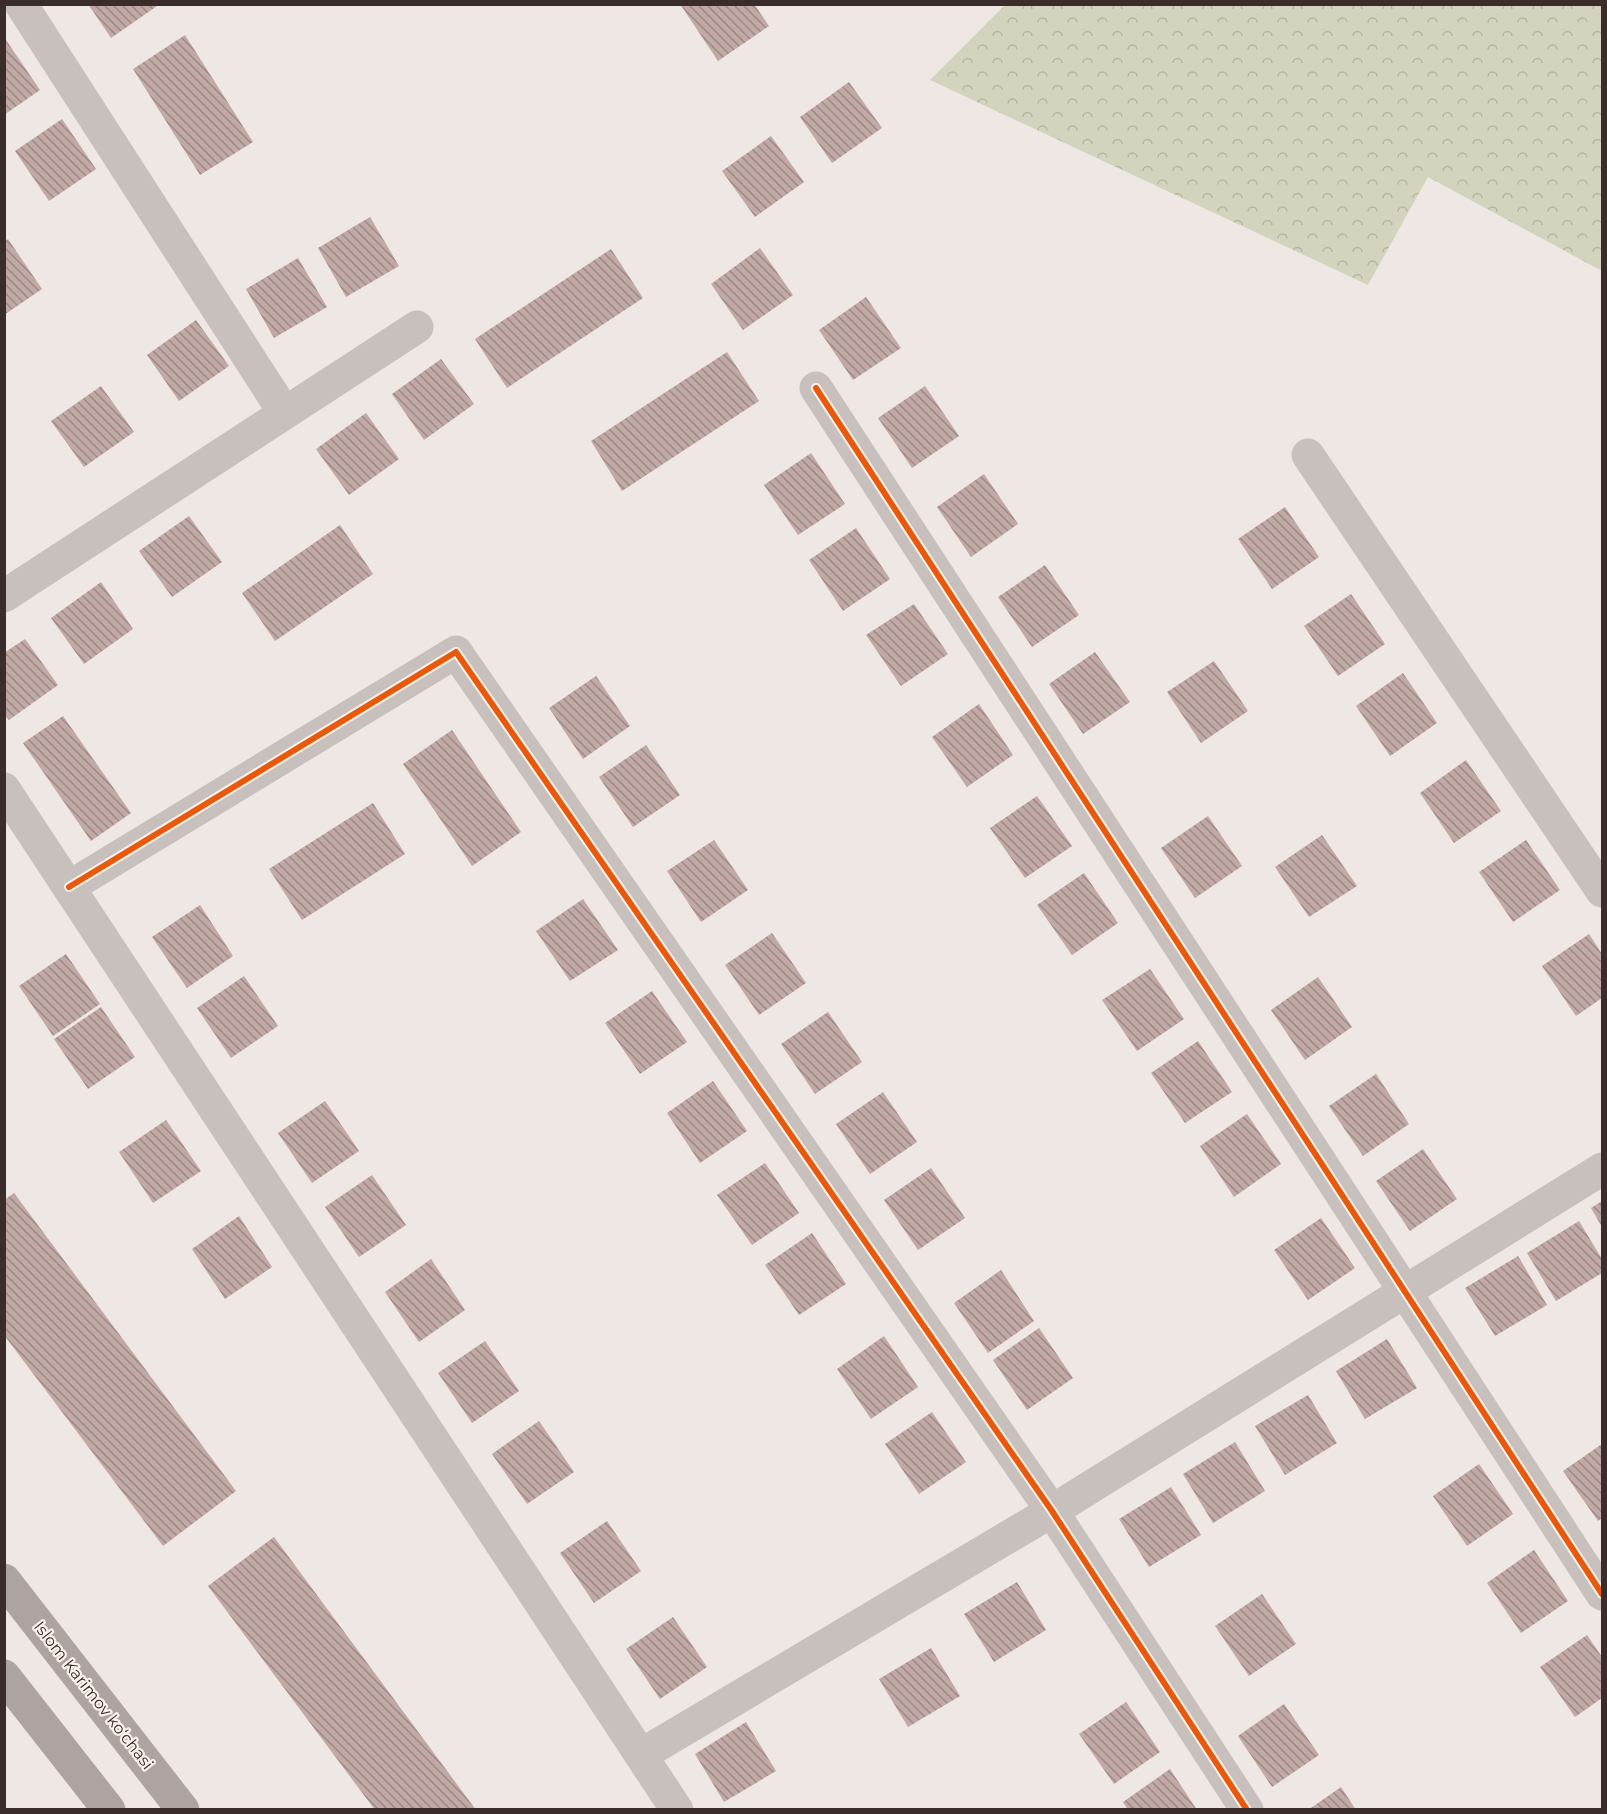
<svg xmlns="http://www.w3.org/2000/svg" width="1607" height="1814" font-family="Montserrat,sans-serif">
<defs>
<pattern id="forest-crowns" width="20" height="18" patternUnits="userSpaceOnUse" patternTransform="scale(1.5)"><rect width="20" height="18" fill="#d3d3be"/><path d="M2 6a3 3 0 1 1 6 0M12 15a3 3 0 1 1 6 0" fill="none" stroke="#b6b5a3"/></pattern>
<pattern id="building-back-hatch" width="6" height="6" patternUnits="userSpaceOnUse" patternTransform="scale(1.5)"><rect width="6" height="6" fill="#c1a9a6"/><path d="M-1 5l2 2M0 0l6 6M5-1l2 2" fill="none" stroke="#9e8a87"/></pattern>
</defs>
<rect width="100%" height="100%" fill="#eee7e4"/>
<!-- forest -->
<path fill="url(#forest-crowns)" d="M1005,5H1602V271L1428,177L1368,285L930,80Z"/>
<!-- building -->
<g fill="url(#building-back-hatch)">
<path d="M88,4H160L111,38Z"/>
<path d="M680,4H754L769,26L718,61Z"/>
<path d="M185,35L253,142L200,175L133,69Z"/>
<path d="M6,40L40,90L4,115V41Z"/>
<path d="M849,82L882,128L832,163L800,117Z"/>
<path d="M62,119L96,169L49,201L15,151Z"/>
<path d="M771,136L804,182L755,217L722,171Z"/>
<path d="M370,217L399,266L346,297L318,248Z"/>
<path d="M8,239L42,289L4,315V242Z"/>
<path d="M760,248L793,295L743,330L711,284Z"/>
<path d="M611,249L643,298L507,388L475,339Z"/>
<path d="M298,258L327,307L274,338L246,289Z"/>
<path d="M866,297L901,348L853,380L819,330Z"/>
<path d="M196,320L229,366L179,401L147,355Z"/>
<path d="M727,352L759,401L622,491L591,441Z"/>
<path d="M441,359L474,404L424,440L392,394Z"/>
<path d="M101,386L134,432L84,467L51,421Z"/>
<path d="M925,386L959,436L912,468L878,418Z"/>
<path d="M366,413L399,459L349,495L316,449Z"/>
<path d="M811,453L845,504L798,535L764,485Z"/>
<path d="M984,474L1018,524L971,557L937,507Z"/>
<path d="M1285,507L1319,557L1272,589L1238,539Z"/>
<path d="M189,516L222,562L172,597L139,551Z"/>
<path d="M340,525L373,574L275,641L242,593Z"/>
<path d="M856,528L890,579L843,611L809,560Z"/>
<path d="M1045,565L1079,615L1032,647L998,597Z"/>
<path d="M101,582L133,629L84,664L51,618Z"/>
<path d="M1351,594L1385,644L1338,676L1304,626Z"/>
<path d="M914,604L948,654L901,686L866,635Z"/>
<path d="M25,639L58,685L9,720L4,714V653Z"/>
<path d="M1095,652L1130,702L1083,734L1049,684Z"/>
<path d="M1214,661L1248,711L1201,743L1167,692Z"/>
<path d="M1403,673L1437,723L1390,756L1356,706Z"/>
<path d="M596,676L630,726L583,759L549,708Z"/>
<path d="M979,704L1013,755L967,787L932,737Z"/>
<path d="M63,716L131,813L91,841L23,743Z"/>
<path d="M452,730L521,832L472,866L403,764Z"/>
<path d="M646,745L680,795L633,827L599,777Z"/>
<path d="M1466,760L1501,811L1454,843L1420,793Z"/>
<path d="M1037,796L1072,846L1025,878L990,828Z"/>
<path d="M373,803L405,854L302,920L269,869Z"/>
<path d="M1208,816L1242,866L1195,898L1161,848Z"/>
<path d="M1322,835L1357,886L1309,917L1275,867Z"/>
<path d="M714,840L748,890L701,922L667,871Z"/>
<path d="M1526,840L1560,890L1513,922L1479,872Z"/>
<path d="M1084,873L1118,923L1072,955L1037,905Z"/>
<path d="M583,899L618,950L570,981L536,931Z"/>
<path d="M200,905L233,956L187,988L152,937Z"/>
<path d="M772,933L806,983L759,1015L725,965Z"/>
<path d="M1589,934L1602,954V998L1576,1016L1542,966Z"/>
<path d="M66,954L100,1004L53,1036L19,986Z"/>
<path d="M1150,969L1184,1019L1137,1051L1102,1000Z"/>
<path d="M244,976L278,1026L231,1058L197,1008Z"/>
<path d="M1318,977L1352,1027L1305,1060L1271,1010Z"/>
<path d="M652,991L687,1042L640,1074L605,1023Z"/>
<path d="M101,1007L135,1057L88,1089L54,1039Z"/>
<path d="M828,1012L862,1062L815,1094L781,1044Z"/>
<path d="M1198,1041L1232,1092L1185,1123L1151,1073Z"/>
<path d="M1376,1074L1409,1124L1363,1156L1329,1106Z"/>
<path d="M713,1081L747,1131L700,1163L667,1113Z"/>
<path d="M883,1092L917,1142L870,1174L836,1124Z"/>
<path d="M325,1101L359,1151L312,1183L278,1133Z"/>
<path d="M1247,1114L1281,1164L1234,1197L1200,1146Z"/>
<path d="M166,1120L201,1171L153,1203L119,1152Z"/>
<path d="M1423,1149L1457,1199L1410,1231L1376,1181Z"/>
<path d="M765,1163L799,1213L752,1245L717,1195Z"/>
<path d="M931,1168L965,1218L918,1250L884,1200Z"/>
<path d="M372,1175L406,1225L359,1257L325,1207Z"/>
<path d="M14,1193L236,1491L163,1546L4,1335V1200Z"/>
<path d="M1602,1201V1227L1591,1208Z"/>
<path d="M239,1216L272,1267L225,1299L192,1249Z"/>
<path d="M1321,1218L1355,1268L1308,1300L1274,1250Z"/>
<path d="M1579,1221L1602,1259V1273L1556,1301L1527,1253Z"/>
<path d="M812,1233L846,1284L799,1315L765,1265Z"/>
<path d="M1518,1256L1547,1305L1495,1336L1465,1288Z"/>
<path d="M431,1259L465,1310L419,1342L385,1292Z"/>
<path d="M1001,1270L1034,1321L988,1353L954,1303Z"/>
<path d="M1039,1328L1073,1378L1027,1410L993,1360Z"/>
<path d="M884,1336L918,1387L871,1419L837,1369Z"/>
<path d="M1387,1339L1417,1388L1365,1419L1336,1371Z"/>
<path d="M485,1341L519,1391L472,1423L438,1373Z"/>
<path d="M1308,1395L1337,1443L1285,1475L1255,1426Z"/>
<path d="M932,1412L966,1462L919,1494L885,1444Z"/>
<path d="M539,1421L574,1472L527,1504L492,1454Z"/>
<path d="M1235,1442L1265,1491L1213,1523L1183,1474Z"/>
<path d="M1602,1444V1518L1598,1521L1563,1471Z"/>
<path d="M1479,1464L1513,1514L1467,1546L1433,1496Z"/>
<path d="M1171,1487L1201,1535L1149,1567L1119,1519Z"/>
<path d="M607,1521L641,1571L594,1603L560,1553Z"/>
<path d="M274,1537L476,1810H375L208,1586Z"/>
<path d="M1534,1550L1568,1601L1521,1633L1487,1583Z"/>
<path d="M1017,1582L1046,1630L994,1662L964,1614Z"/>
<path d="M1262,1594L1296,1644L1249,1676L1215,1626Z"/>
<path d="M673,1617L707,1667L660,1699L626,1649Z"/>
<path d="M1587,1635L1602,1657V1698L1575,1717L1540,1667Z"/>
<path d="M931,1648L960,1696L908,1727L879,1679Z"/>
<path d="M1126,1702L1160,1752L1114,1784L1079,1734Z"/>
<path d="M1284,1704L1319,1755L1272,1787L1238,1736Z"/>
<path d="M746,1722L776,1771L724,1802L695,1754Z"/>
<path d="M1170,1769L1197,1810H1128L1123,1802Z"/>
<path d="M1341,1787L1356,1810H1308Z"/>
</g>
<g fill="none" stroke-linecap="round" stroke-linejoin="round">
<!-- street -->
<g stroke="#c8c0bc" stroke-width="33">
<path d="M21,4L284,412"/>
<path d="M816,388L1602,1594"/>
<path d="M1308,455L1602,891"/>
<path d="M4,596L417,327"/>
<path d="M4,789L677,1810"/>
<path d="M69,887L456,652L1052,1511L1247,1810"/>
<path d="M641,1755L1052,1511L1602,1169"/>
</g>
<!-- primary -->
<g stroke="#ada4a1" stroke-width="33">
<path d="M4,1580L183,1810"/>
<path d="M4,1676L109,1810"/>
</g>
<!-- cycleway casing -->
<g stroke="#faf1ec" stroke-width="10">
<g id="cycleway">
<path d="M816,388L1602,1594"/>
<path d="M69,887L456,652L1052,1511L1247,1810"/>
</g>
</g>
<!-- cycleway -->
<use href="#cycleway" stroke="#e8590c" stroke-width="6"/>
</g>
<g text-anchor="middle" stroke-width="4.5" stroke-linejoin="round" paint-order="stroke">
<!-- street labels -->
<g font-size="16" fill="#392c2a" stroke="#faf1ec">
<text transform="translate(94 1695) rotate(52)" y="6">Islom Karimov ko‘chasi</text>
</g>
</g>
<!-- border -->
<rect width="1607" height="1814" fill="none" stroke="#392c2a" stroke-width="12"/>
</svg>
